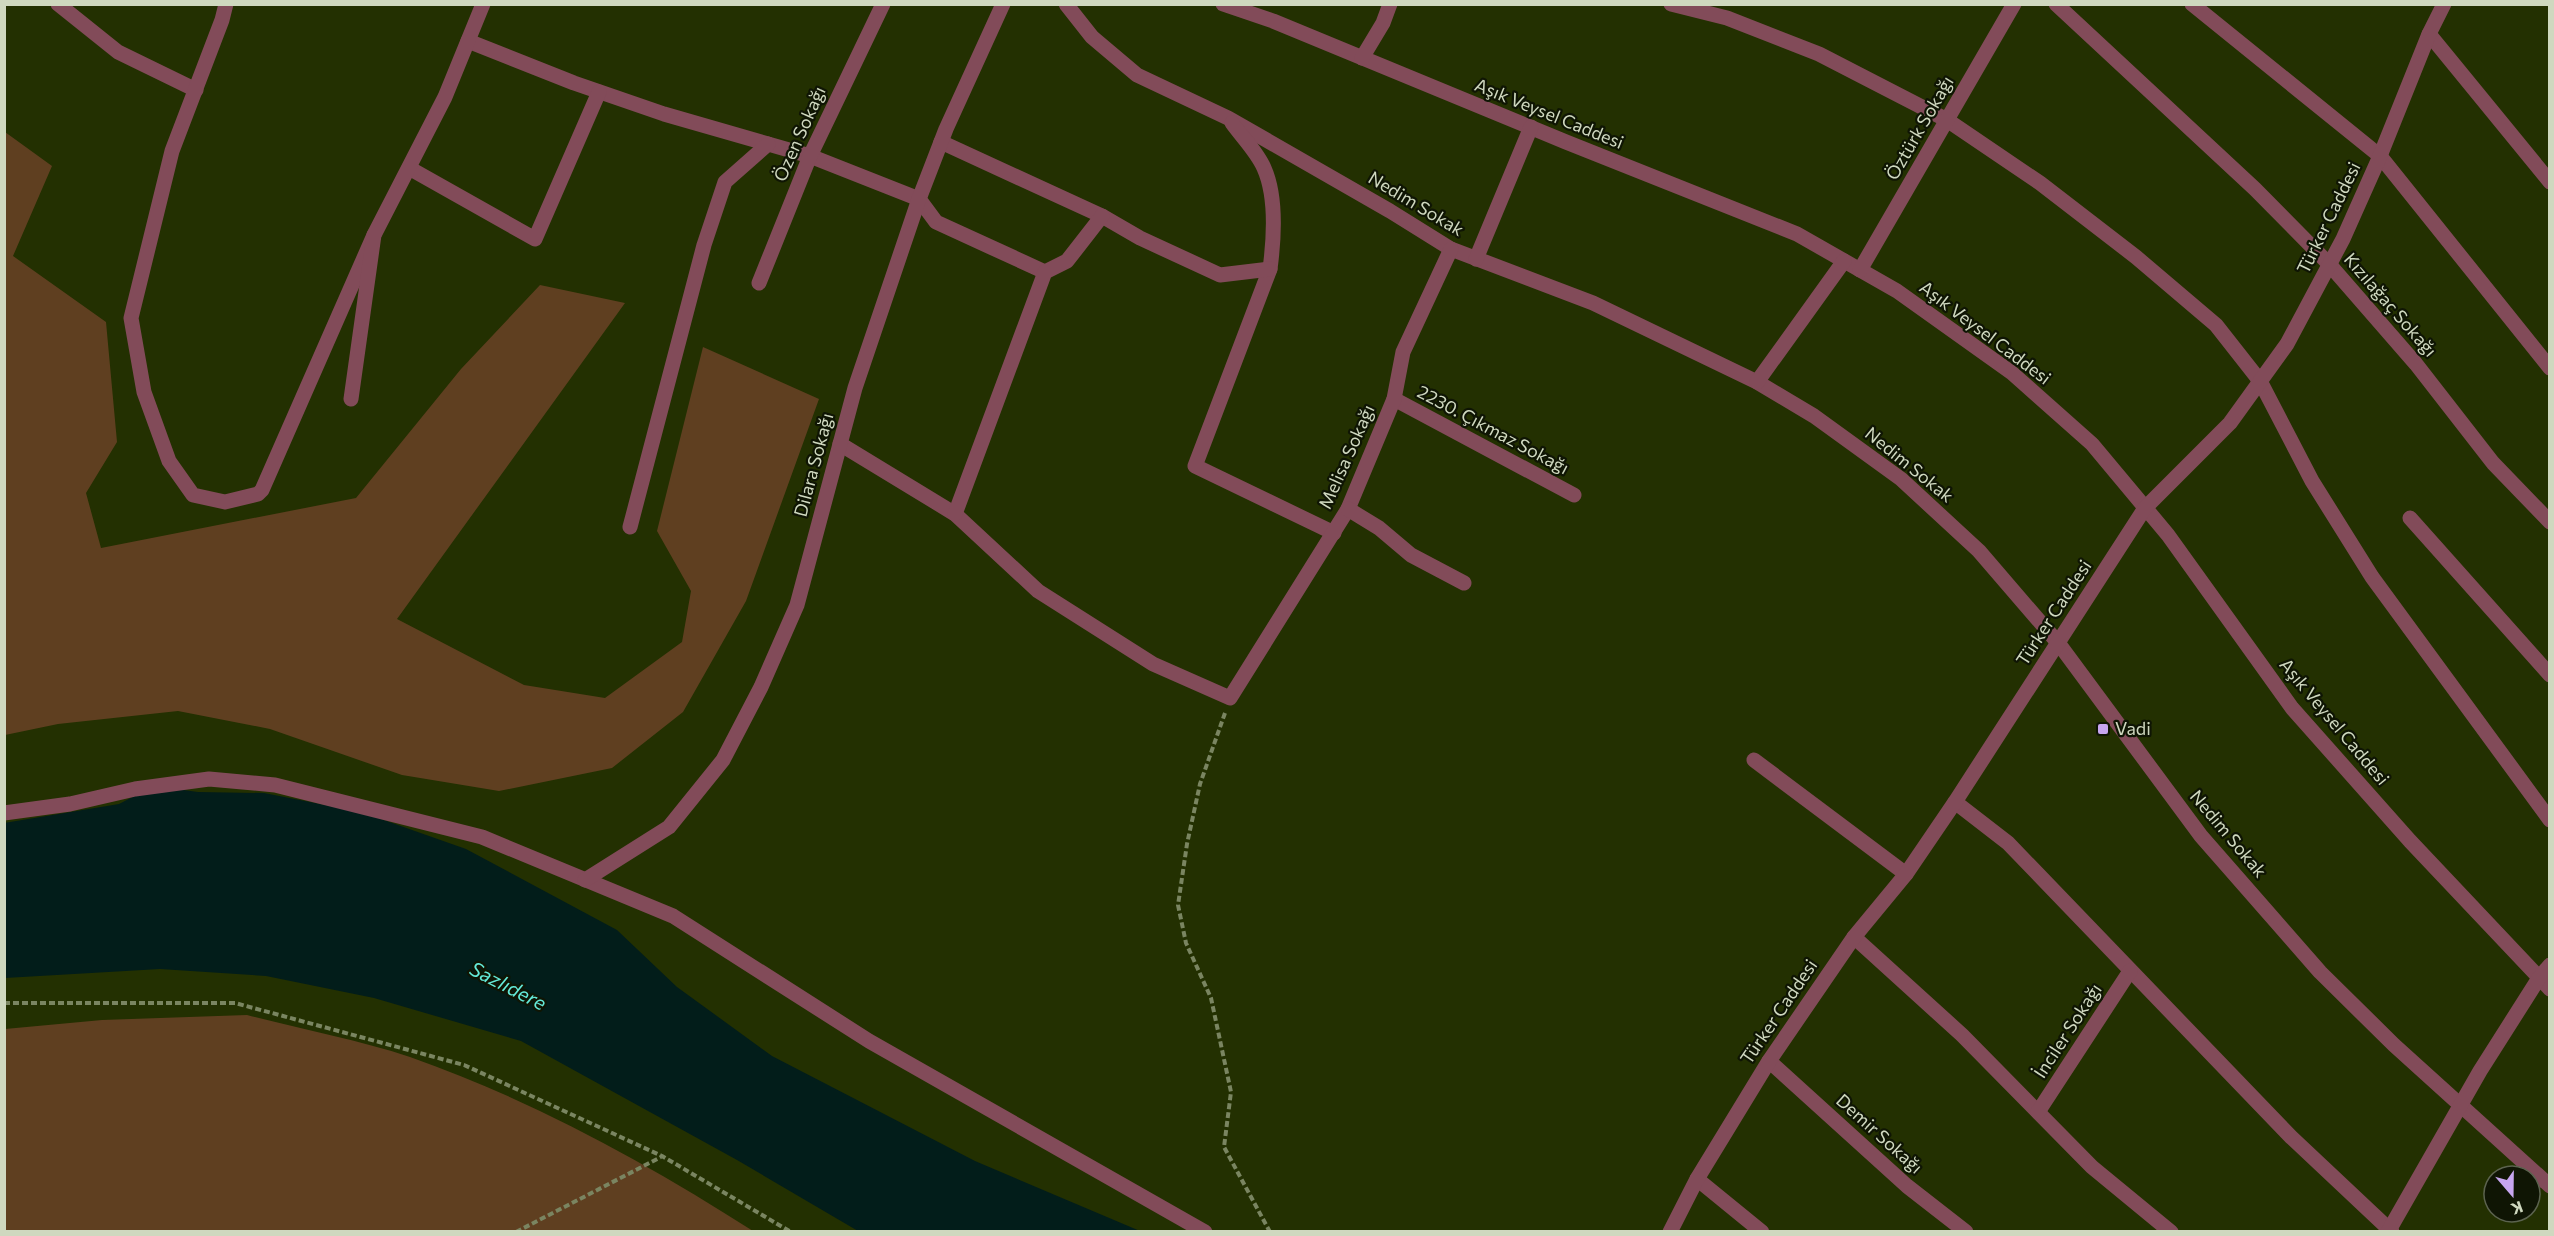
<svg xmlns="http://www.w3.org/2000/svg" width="2554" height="1236" font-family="Commissioner,sans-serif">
<rect width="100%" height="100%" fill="#233001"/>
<!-- green -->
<g fill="#5f3f20">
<path d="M5,132L52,166L13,256L106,322L117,442L86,493L101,548L356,498L461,369L540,285L625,303L397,619L524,685L605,698L682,642L691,591L657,531L703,347L819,399L746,601L683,712L612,768L499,791L402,775L270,729L178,711L58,724L5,735Z"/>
<path d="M247,1015C300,1029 359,1040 410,1057C530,1099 647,1163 753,1231H5V1029L102,1020Z"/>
</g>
<!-- water -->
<path fill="#021d1a" d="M154,786L198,792L264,793L361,812L466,849L617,930L677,987L772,1056L975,1161L1140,1231H858L737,1160L521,1041L374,998L266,976L160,969L5,978L4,823L119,804Z"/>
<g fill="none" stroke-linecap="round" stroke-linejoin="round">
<!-- path -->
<g stroke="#7a8561" stroke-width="4" stroke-dasharray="6 3" stroke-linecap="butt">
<path d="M1225,713L1200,784L1187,844L1178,905L1186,943L1211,998L1231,1092L1224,1147L1270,1232"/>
<path d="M4,1003H235L464,1065L662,1156L791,1232"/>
<path d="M516,1232L661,1157"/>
</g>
<!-- minor -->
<g stroke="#824b59" stroke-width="15">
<path d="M58,4L118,52L196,90"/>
<path d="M226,4L222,20L172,151L131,318L144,392L169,461L193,495L225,502L258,494L262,490L374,235"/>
<path d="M1066,4L1092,37L1137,75L1228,118L1390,211L1451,249L1593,303L1757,382L1814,416L1901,479L1979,551L2059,644L2201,836L2320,972L2394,1045L2550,1186"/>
<path d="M1223,4L1273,21L1566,142L1797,234L1897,291L2012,373L2092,444L2168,535L2292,708L2410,841L2550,989"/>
<path d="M1671,4L1727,18L1819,54L1947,120L2040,183L2136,257L2216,325L2260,381L2312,481L2372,577L2550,820"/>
<path d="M2056,4L2255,189L2329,264L2416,364L2493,463L2550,522"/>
<path d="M2192,4L2380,156L2550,368"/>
<path d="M2429,34L2550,182"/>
<path d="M468,41L574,83L664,114L810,156L919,199L936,222L1045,272"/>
<path d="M1362,58L1383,23L1390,4"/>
<path d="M1232,123C1242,137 1257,152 1264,168C1277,197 1274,239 1270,269L1195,466L1334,533"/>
<path d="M941,142L1102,216L1140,238L1220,275L1270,269"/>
<path d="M409,168L535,239L599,92"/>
<path d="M1476,259L1531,127"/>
<path d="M1860,270L2014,4"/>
<path d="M759,283L810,156L883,4"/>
<path d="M1757,382L1844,261"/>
<path d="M351,399L374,235L445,97L483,4"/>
<path d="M1394,399L1574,495"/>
<path d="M840,444L955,514L1038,591L1153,664L1230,698L1348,509L1394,399L1403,352L1451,249"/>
<path d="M1348,509L1379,528L1411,555L1464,583"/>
<path d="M955,514L1045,272L1067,261L1102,216"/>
<path d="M2410,518L2550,675"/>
<path d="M630,527L704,245L725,182L768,144"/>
<path d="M1754,760L1906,874"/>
<path d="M1955,802L2008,843L2291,1137L2392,1232"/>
<path d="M4,813L70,804L135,789L209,779L275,785L482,837L673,916L869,1041L1205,1232"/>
<path d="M585,880L669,827L723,760L761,687L797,605L855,388L919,199L946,129L1003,4"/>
<path d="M1854,937L1962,1035L2092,1167L2171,1232"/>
<path d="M1769,1061L1907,1186L1966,1232"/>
<path d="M2038,1112L2130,971"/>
<path d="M1697,1179L1762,1232"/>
<path d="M1670,1232L1697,1179L1769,1061L1854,937L1906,874L1955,802L2145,508L2230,423L2287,344L2343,239L2380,156L2429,34L2444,4"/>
<path d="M2388,1232L2480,1071L2539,978L2550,965"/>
</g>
</g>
<!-- markers -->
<rect fill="#c7a6f0" stroke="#0f1504" stroke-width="2" x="2097" y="723" width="12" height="12" rx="3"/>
<g text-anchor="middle" stroke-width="4.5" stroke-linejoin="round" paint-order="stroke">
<!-- street labels -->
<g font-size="18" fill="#cfd8bf" stroke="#0f1504">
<text transform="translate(1549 114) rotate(22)" y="6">Aşık Veysel Caddesi</text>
<text transform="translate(1920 128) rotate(-60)" y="6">Öztürk Sokağı</text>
<text transform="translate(800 134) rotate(-66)" y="6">Özen Sokağı</text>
<text transform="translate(1416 204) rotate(31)" y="6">Nedim Sokak</text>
<text transform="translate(2329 218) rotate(-64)" y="6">Türker Caddesi</text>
<text transform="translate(2390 305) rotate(49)" y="6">Kızılağaç Sokağı</text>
<text transform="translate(1985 333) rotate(37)" y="6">Aşık Veysel Caddesi</text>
<text transform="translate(1493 430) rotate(28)" y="6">2230. Çıkmaz Sokağı</text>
<text transform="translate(1347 457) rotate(-66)" y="6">Melisa Sokağı</text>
<text transform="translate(814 465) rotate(-75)" y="6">Dilara Sokağı</text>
<text transform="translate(1909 465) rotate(39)" y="6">Nedim Sokak</text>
<text transform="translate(2054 613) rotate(-57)" y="6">Türker Caddesi</text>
<text transform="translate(2334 722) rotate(50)" y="6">Aşık Veysel Caddesi</text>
<text transform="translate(2228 834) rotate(50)" y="6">Nedim Sokak</text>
<text transform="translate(1779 1012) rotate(-56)" y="6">Türker Caddesi</text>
<text transform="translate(2068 1031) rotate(-57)" y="6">İnciler Sokağı</text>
<text transform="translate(1879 1134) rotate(42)" y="6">Demir Sokağı</text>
</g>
<!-- poi labels -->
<g font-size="18" fill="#cfd8bf" stroke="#0f1504" text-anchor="start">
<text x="2115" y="735">Vadi</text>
</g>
<!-- water labels -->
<g font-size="20" font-style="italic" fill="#64ead9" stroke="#0f1504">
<text transform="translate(508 986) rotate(27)" y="7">Sazlıdere</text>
</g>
</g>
<!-- border -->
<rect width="2554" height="1236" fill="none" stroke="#cfd8bf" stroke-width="12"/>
<!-- north arrow -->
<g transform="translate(2512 1194) rotate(160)"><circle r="28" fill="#0f1504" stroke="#5c634f" stroke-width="1.5"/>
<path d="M0-4.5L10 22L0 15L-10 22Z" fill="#c7a6f0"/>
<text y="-9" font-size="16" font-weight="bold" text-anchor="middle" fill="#cfd8bf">K</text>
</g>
</svg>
